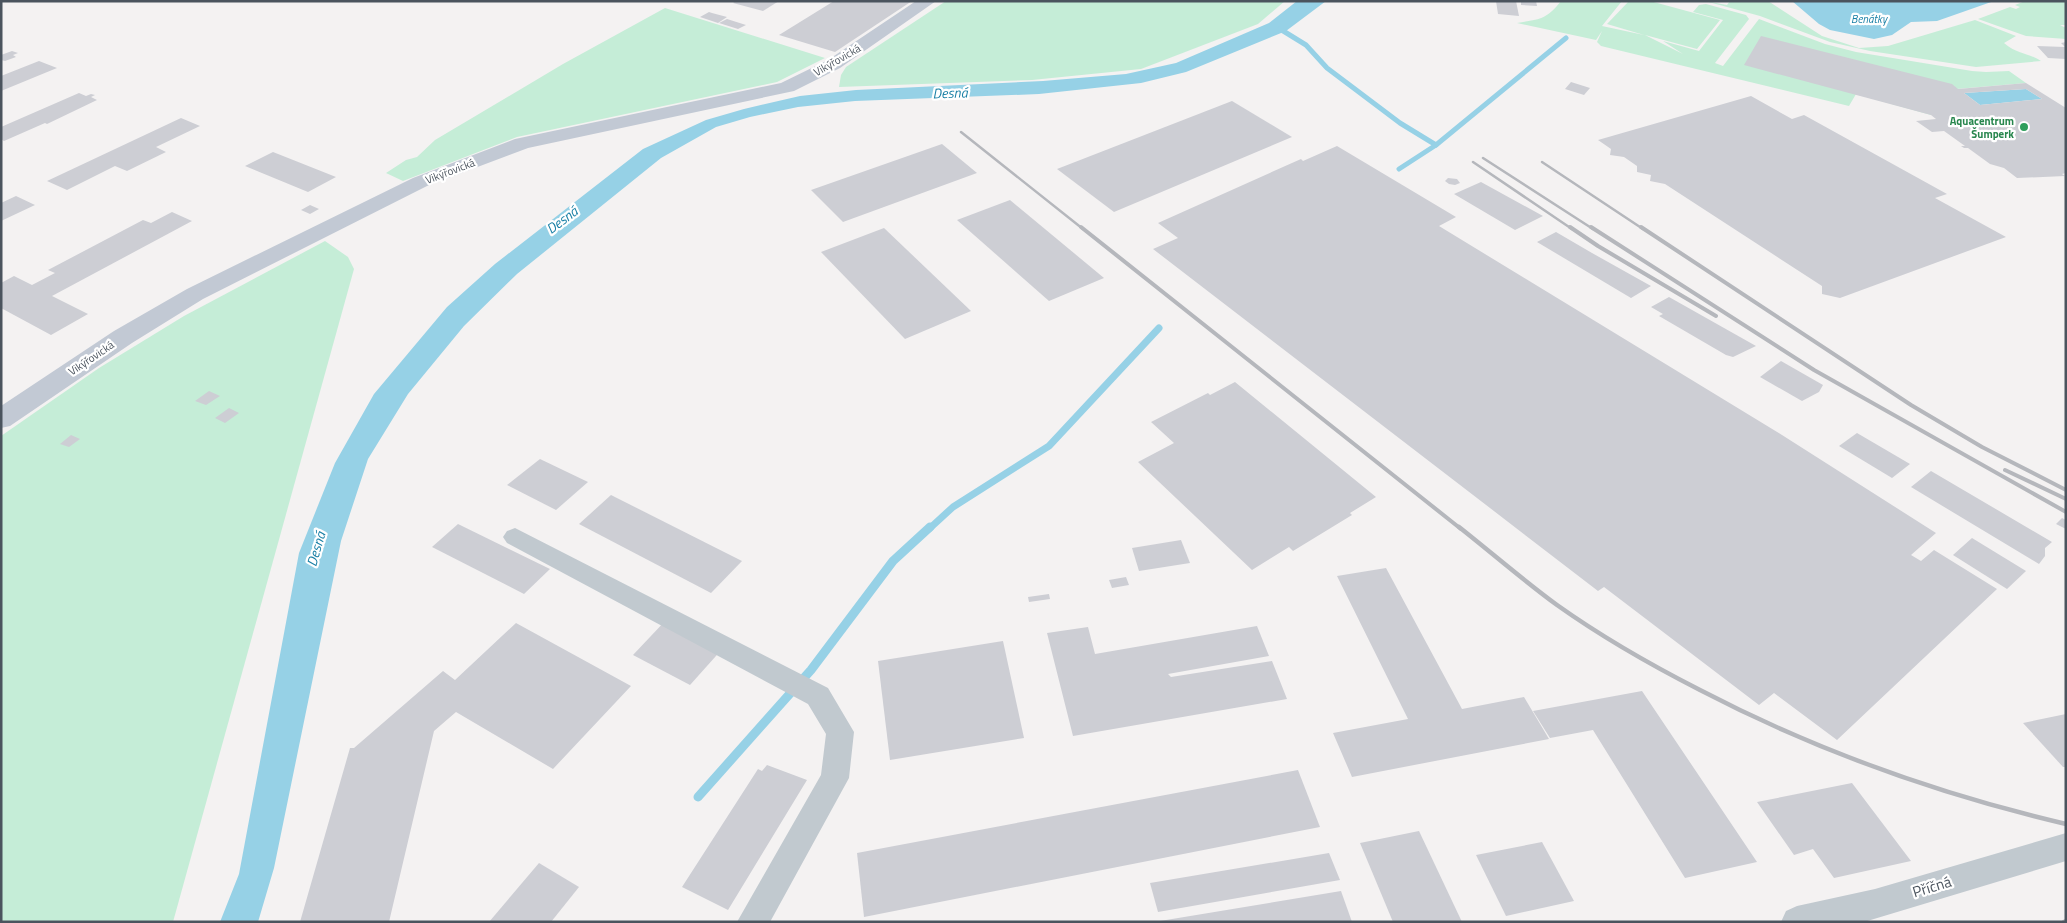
<svg xmlns="http://www.w3.org/2000/svg" width="2067" height="923" font-family="'Titillium Web',sans-serif">
<rect width="100%" height="100%" fill="#f4f2f2"/>
<!-- green -->
<g fill="#c5edd7">
<path d="M946,1H1285L1258,24L1141,69L1032,80L839,87L841,75L846,67Z"/>
<path d="M1561,1H1622L1602,26L1644,35L1607,24L1629,1H1650L1720,20L1697,49L1645,35L1683,54L1663,41L1699,51L1723,20L1693,12L1699,5L1706,4L1746,15L1749,19L1715,63L1723,66L1759,19L1825,44L1856,52L1972,71L1986,72L2009,71L2026,83L1945,90L1931,115L1856,94L1849,106L1601,46L1597,42L1602,31L1596,40L1517,23C1540,19 1546,20 1561,1Z"/>
<path d="M1705,1L1727,5L1730,1H1768L1822,36L1859,48L1888,46L1975,20L2016,36L2004,43C2018,55 2027,52 2041,61L1976,67L1870,51L1830,42L1760,16Z"/>
<path d="M2025,1H2066V25H2060L2066,28V39L2026,36L1978,19L2010,7L2016,9L2020,7L2015,5Z"/>
<path d="M665,8L825,58L777,82L517,137L403,181L386,173L406,160L417,157L435,140L563,64Z"/>
<path d="M325,241L348,257L354,269L173,922H1V436L99,368L184,316Z"/>
</g>
<!-- water -->
<g fill="#96d1e6">
<path d="M1297,1H1326L1286,31L1186,72L1141,83L1039,94L855,101L798,107L750,117L716,127L661,158L517,274L464,326L408,394L368,459L341,541L274,868L258,922H220L239,874L299,553L335,463L374,394L447,307L495,264L643,149L706,120L744,109L800,96L856,90L1043,81L1126,74L1176,63L1269,23Z"/>
<path d="M1792,1H1994L1937,21L1911,22L1892,35L1874,39L1830,30L1819,24Z"/>
<path d="M2026,89L2042,99L1980,105L1964,93Z"/>
</g>
<g fill="none" stroke-linecap="round" stroke-linejoin="round">
<!-- stream-far2 -->
<g stroke="#96d1e6" stroke-width="5">
<path d="M1280,29L1306,45L1327,68L1400,123L1436,145"/>
<path d="M1399,169L1436,145L1566,38"/>
</g>
<!-- stream-far1 -->
<path stroke="#96d1e6" stroke-width="7" d="M929,529L953,507L1049,446L1159,328"/>
<!-- stream -->
<path stroke="#96d1e6" stroke-width="9" d="M698,797L811,670L893,561L930,527"/>
</g>
<!-- building -->
<g fill="#cdced4" fill-rule="evenodd">
<path d="M736,1H779L763,11L733,3Z"/>
<path d="M834,1H912L835,52L779,35Z"/>
<path d="M1496,1H1516L1519,16L1498,14Z"/>
<path d="M1521,1H1536L1537,6L1521,5Z"/>
<path d="M709,12L712,13L727,17L718,23L700,17Z"/>
<path d="M727,19L746,25L738,29L719,23Z"/>
<path d="M1761,36L1952,84L1958,89L2026,83L2066,108V173L2062,174L2065,176L2017,178L2004,168L1990,164L1968,148H1964L1961,146H1965L1944,131L1932,132L1916,121L1936,119L1931,115L1744,65ZM2026,89L2042,99L1980,105L1964,93Z"/>
<path d="M2066,42V59L2048,58L2037,46L2065,47L2061,43Z"/>
<path d="M12,51L18,53L13,55L16,57L5,61L1,60V55Z"/>
<path d="M39,61L57,68L1,91V76Z"/>
<path d="M1571,82L1590,88L1584,95L1565,89Z"/>
<path d="M79,93L86,96L91,94L95,95L91,97L97,100L47,124L45,123L4,141L1,139V127Z"/>
<path d="M1751,96L1792,119L1804,115L1947,194L1935,198L2006,237L1840,298L1822,294V286L1665,184L1650,181L1651,175L1637,172V166L1624,157L1610,155L1611,149L1598,140Z"/>
<path d="M1232,101L1292,137L1114,212L1057,169Z"/>
<path d="M181,118L200,126L156,147L166,152L127,171L115,166L67,190L47,181Z"/>
<path d="M942,144L977,173L843,222L811,190Z"/>
<path d="M1337,146L1456,217L1439,226L1782,435L1936,533L1911,555L1921,561L1934,550L1997,589L1837,740L1774,693L1759,705L1604,587L1598,591L1153,249L1178,238L1158,223L1301,159L1303,161Z"/>
<path d="M273,152L336,177L308,192L245,166Z"/>
<path d="M1448,178L1457,179L1460,183L1455,185L1449,184L1445,181Z"/>
<path d="M1481,182L1543,216L1515,230L1454,194Z"/>
<path d="M16,196L35,205L1,221V203Z"/>
<path d="M1010,200L1104,278L1049,301L957,220Z"/>
<path d="M310,205L319,209L310,214L301,210Z"/>
<path d="M172,212L192,221L52,296L88,314L51,335L1,308V283L14,276L32,285L55,273L48,270L143,220L151,223Z"/>
<path d="M884,228L971,311L905,339L821,252Z"/>
<path d="M1556,232L1592,253L1651,286L1631,298L1537,242Z"/>
<path d="M1669,297L1756,346L1733,357L1726,355L1659,316L1663,314L1651,307Z"/>
<path d="M1781,361L1823,385L1819,392L1802,401L1760,377Z"/>
<path d="M1235,382L1376,497L1350,513L1352,515L1293,551L1289,547L1252,570L1138,462L1174,443L1151,422L1208,393L1210,395Z"/>
<path d="M209,391L220,396L206,405L195,401Z"/>
<path d="M229,408L239,413L225,423L215,418Z"/>
<path d="M1857,433L1910,464L1892,478L1839,446Z"/>
<path d="M71,435L80,439L69,447L60,444Z"/>
<path d="M540,459L588,482L556,510L507,485Z"/>
<path d="M1931,471L2052,542L2045,548V556L2039,564L1911,487Z"/>
<path d="M611,495L742,561L711,593L579,524Z"/>
<path d="M2062,518L2066,520V529L2056,524Z"/>
<path d="M458,524L550,569L524,594L432,547Z"/>
<path d="M1972,538L2026,571L2007,589L1953,555Z"/>
<path d="M1181,540L1190,563L1139,571L1132,548Z"/>
<path d="M1386,568L1462,709L1524,697L1549,739L1352,777L1333,733L1408,719L1337,576Z"/>
<path d="M1126,577L1129,585L1112,588L1109,580Z"/>
<path d="M1049,594L1050,599L1029,602L1028,597Z"/>
<path d="M667,619L724,647L690,685L633,655Z"/>
<path d="M516,623L631,686L553,769L456,712L434,731L389,922H300L350,748H354L443,671L455,680Z"/>
<path d="M1257,626L1269,656L1168,674L1171,677L1272,661L1287,699L1073,736L1047,633L1088,627L1095,654Z"/>
<path d="M1003,641L1024,738L890,760L878,661Z"/>
<path d="M1642,691L1757,862L1685,878L1593,730L1550,738L1533,711Z"/>
<path d="M2066,714V767H2063L2023,723Z"/>
<path d="M767,765L807,780L728,910L682,887L758,769L762,771Z"/>
<path d="M1298,770L1320,827L864,917L857,853Z"/>
<path d="M1852,783L1911,861L1834,878L1813,849L1794,855L1757,802Z"/>
<path d="M1419,831L1462,922H1393L1360,843Z"/>
<path d="M1542,842L1574,901L1506,916L1476,855Z"/>
<path d="M1329,853L1340,880L1158,912L1150,883Z"/>
<path d="M539,863L579,887L551,922H489Z"/>
<path d="M1341,891L1352,922H1160V921Z"/>
</g>
<g fill="none" stroke-linecap="round" stroke-linejoin="round">
<!-- street -->
<g fill="#c1c9cf" fill-rule="evenodd">
<path d="M515,528L828,688L854,732L849,778L770,922H737L821,775L826,734L808,704L507,543L503,537L507,531Z"/>
<path d="M2066,833V861L1864,922H1781L1786,911L1797,906L1875,889Z"/>
</g>
<!-- secondary -->
<path fill="#c2c9d4" fill-rule="evenodd" d="M916,1H936L840,68L794,91L528,148L427,186L203,299L132,343L10,426L1,428V406L114,331L187,289L413,178L515,139L781,83L828,60Z"/>
<!-- rail-far2 -->
<g stroke="#b5b7bc" stroke-width="2.5">
<path d="M961,132L1083,229"/>
<path d="M1483,158L1593,229"/>
<path d="M1473,162L1572,229"/>
<path d="M1542,162L1643,229"/>
</g>
<!-- rail-far1 -->
<g stroke="#b5b7bc" stroke-width="4">
<path d="M1081,227L1461,529"/>
<path d="M1570,227L1598,246L1716,316"/>
<path d="M1591,227L1814,370L2066,512"/>
<path d="M1641,227L1911,405L1982,447L2066,490"/>
<path d="M2005,470L2066,499"/>
</g>
<!-- rail -->
<g stroke="#b5b7bc" stroke-width="4.5">
<path d="M1459,527C1492,553 1524,581 1557,605C1602,637 1651,665 1700,690C1817,751 1938,794 2066,824"/>
<path d="M2064,922L2066,921"/>
</g>
</g>
<!-- markers -->
<circle fill="#2e9e5b" stroke="#fff" stroke-width="2" cx="2024" cy="127" r="5"/>
<g text-anchor="middle" stroke-width="4.5" stroke-linejoin="round" paint-order="stroke">
<!-- far-water labels -->
<g font-size="11" font-style="italic" fill="#187fa5" stroke="#fff">
<text x="1869" y="23">Benátky</text>
</g>
<!-- far-street labels -->
<g font-size="11" fill="#4b545e" stroke="#fff">
<text transform="translate(837 60) rotate(-30)" y="4">Vikýřovická</text>
<text transform="translate(450 171) rotate(-21)" y="4">Vikýřovická</text>
<text transform="translate(91 358) rotate(-34)" y="4">Vikýřovická</text>
</g>
<!-- far-leisure labels -->
<g font-size="11" font-weight="bold" fill="#27864d" stroke="#fff" text-anchor="end">
<text x="2014" y="125">Aquacentrum<tspan x="2014" dy="13">Šumperk</tspan></text>
</g>
<!-- water labels -->
<g font-size="14" font-style="italic" fill="#187fa5" stroke="#fff">
<text transform="translate(950 93) rotate(-2)" y="5">Desná</text>
<text transform="translate(562 220) rotate(-37)" y="5">Desná</text>
<text transform="translate(316 549) rotate(-74)" y="5">Desná</text>
</g>
<!-- near-street labels -->
<g font-size="15" fill="#4b545e" stroke="#fff">
<text transform="translate(1932 887) rotate(-17)" y="5">Příčná</text>
</g>
</g>
<!-- border -->
<rect width="2067" height="923" fill="none" stroke="#4b545e" stroke-width="5"/>
</svg>
